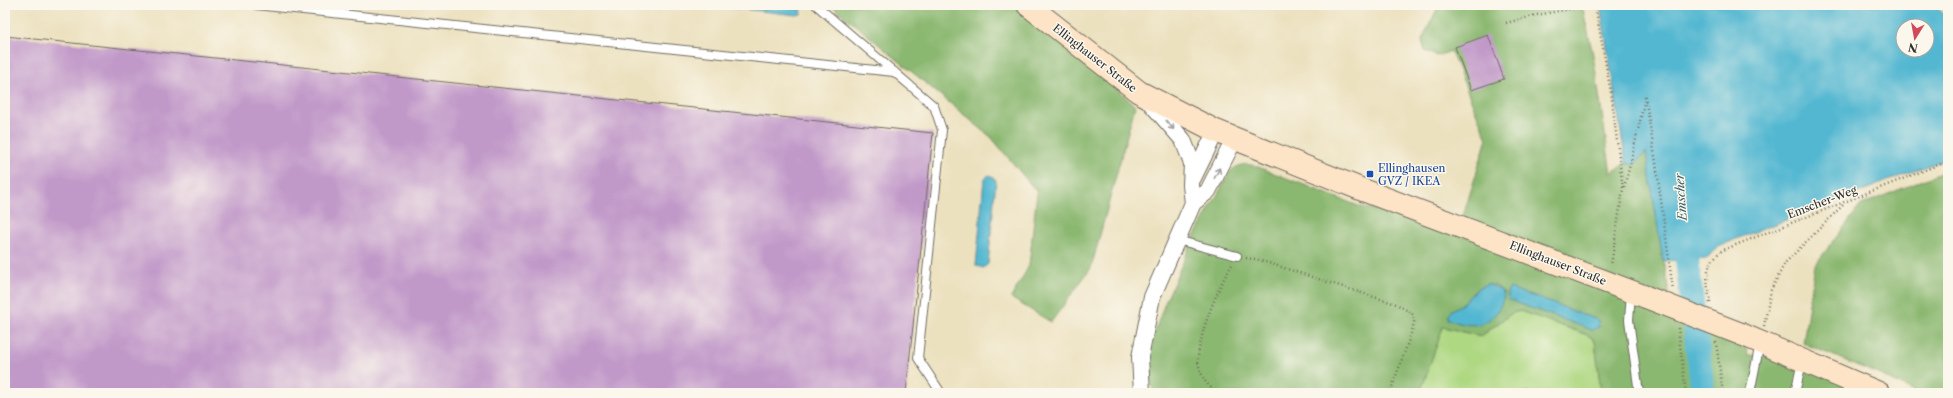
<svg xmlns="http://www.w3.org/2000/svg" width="1953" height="398" font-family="'Libre Caslon Text',serif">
<rect width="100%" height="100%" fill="#fbf7ec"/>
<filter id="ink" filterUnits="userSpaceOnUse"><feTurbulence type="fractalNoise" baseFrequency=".025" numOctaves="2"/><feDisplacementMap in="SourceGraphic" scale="8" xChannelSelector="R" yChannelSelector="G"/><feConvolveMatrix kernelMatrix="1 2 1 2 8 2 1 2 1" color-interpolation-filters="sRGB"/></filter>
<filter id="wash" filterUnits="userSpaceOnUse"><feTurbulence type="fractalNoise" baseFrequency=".012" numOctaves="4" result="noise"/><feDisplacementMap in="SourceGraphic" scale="16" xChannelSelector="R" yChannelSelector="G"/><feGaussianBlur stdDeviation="0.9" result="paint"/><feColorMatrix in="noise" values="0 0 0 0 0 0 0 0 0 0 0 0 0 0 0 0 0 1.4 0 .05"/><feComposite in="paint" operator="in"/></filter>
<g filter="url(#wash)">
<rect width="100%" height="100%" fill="#ece1bf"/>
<!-- green -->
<path fill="#afd883" stroke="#6d8257" d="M1520,311L1588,335L1595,341L1601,393H1420L1443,327L1481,336L1512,313Z"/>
<!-- forest -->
<g fill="#8bb871" stroke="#5b724e" fill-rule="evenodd">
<path d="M831,5H1028L1135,106L1091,268L1051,322L1011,298L1029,266L1037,192L991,137Z"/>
<path d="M1439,5H1582L1593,55L1611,173L1626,163L1634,165L1646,152L1673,318L1741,334L1748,355L1803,359L1876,393H1601L1595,341L1588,335L1520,311L1512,313L1481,336L1443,327L1420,393H1153L1149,363L1150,345L1165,303L1195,235L1230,172C1239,163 1247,163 1258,167L1361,207L1460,226L1487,139L1451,51L1437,56L1425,51L1422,40ZM1495,285L1504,293L1467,325L1448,319C1454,307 1456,311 1463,303C1476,290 1475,286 1495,285Z"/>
<path d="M1948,170V393H1916L1885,377L1803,343L1815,265L1861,205Z"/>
</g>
<!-- water -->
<g fill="#53b7d1" stroke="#3f717e" fill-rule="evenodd">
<path d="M707,5H797L802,9L801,14L797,15Z"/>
<path d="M1600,5H1934L1948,19V158L1718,246L1707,258L1663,261L1646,152L1634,165L1626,163ZM1903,26H1927V50H1903Z"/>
<path d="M989,175L996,180L988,264L984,268L976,266L984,179Z"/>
<path d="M1488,284L1500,289L1504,296C1495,327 1474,330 1448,319C1448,308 1457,309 1463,303C1472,295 1476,287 1488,284Z"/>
<path d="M1510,288L1598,320L1599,327L1592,330L1509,300L1507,293Z"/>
</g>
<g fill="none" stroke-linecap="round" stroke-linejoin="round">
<!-- river -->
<path stroke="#53b7d1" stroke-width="24" d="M1683,227L1703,393"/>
</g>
<g id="blocks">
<!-- building -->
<g fill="#c199c9">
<path d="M1488,35L1504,79L1471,90L1455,47Z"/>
<path d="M5,36L933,133L906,393H5Z"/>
</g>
</g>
</g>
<g filter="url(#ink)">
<use href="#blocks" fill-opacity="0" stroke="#6f6b5f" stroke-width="1"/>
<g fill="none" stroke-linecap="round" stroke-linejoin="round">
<!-- service casing -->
<g stroke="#6f6b5f" stroke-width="10">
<g id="service">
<path d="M256,5L894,72"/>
<path d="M816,5L934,106L942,130L918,358L941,393"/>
<path d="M1177,240L1237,256"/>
<path d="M1631,293L1629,320L1639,393"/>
<path d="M1750,393L1760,343"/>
<path d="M1795,393L1802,362"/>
</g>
</g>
<!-- minor casing -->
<g stroke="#6f6b5f" stroke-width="18">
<g id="minor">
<path d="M1148,100L1183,140L1192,163L1191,185L1193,203"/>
<path d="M1193,178L1216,131"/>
<path d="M1142,393L1140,357L1152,297L1193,203L1208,191L1235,138"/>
</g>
</g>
<!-- secondary casing -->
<g stroke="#6f6b5f" stroke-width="24">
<g id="secondary">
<path d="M1028,5L1139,92L1216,131L1363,190L1646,297"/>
<path d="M1741,334L1879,393"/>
</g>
</g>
<!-- path -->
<g stroke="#6f6b5f" stroke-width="2.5" stroke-dasharray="1 3" stroke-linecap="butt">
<path d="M1595,5L1611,93L1623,189L1611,265"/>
<path d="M1943,5L1948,10"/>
<path d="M1506,23L1537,15L1591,5"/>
<path d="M1645,96L1656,163L1673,290"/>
<path d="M1624,187L1630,165L1645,99"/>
<path d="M1246,258L1256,259L1396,304L1412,313L1414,322L1412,331L1390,393"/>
<path d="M1710,303C1707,280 1702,265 1723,250L1948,161"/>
<path d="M1764,326L1771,290L1785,263L1845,203"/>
<path d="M1678,328L1686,393"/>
<path d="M1716,342L1723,393"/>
<path d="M1217,393C1213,389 1205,383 1203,377C1201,373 1198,365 1198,360C1198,336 1219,284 1232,265"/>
</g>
<!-- service -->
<use href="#service" stroke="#fff" stroke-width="8"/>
<!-- minor -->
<use href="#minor" stroke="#fff" stroke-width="16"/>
<!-- secondary -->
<use href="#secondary" stroke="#fee4c6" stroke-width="22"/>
<!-- secondary-bridge casing -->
<g stroke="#6f6b5f" stroke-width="24" stroke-linecap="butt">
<path id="secondary-bridge" d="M1646,297L1741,334"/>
</g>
<!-- secondary-bridge -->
<use href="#secondary-bridge" stroke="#fee4c6" stroke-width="22"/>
</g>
<!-- one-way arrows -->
<defs><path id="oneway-shaft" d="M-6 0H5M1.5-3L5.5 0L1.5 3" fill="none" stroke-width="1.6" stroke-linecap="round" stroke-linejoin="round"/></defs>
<g stroke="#a0a0a0">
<use href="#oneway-shaft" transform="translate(1170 125) rotate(49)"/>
<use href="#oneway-shaft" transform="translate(1217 173) rotate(-63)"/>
</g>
</g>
<!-- markers -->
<rect fill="#1a4fb4" stroke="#fbf7ec" stroke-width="1.5" x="1366" y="170" width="8" height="8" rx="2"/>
<g text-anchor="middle" stroke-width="3" stroke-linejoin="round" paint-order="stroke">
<!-- street labels -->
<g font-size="11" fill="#2b2b2b" stroke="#fbf7ec">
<text transform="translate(1095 58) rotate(38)" y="4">Ellinghauser Straße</text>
<text transform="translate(1822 202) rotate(-21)" y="4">Emscher-Weg</text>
<text transform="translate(1558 263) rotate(21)" y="4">Ellinghauser Straße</text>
</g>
<!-- transit labels -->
<g font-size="11" fill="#164399" stroke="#fbf7ec" text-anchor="start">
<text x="1378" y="172">Ellinghausen<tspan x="1378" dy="13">GVZ / IKEA</tspan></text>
</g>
<!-- water labels -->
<g font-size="12" font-style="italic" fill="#395c65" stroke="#fbf7ec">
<text transform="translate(1681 197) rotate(-94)" y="4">Emscher</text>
</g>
</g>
<!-- margin -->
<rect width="1953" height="398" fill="none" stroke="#fbf7ec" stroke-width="20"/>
<!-- north arrow -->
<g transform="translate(1915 38) rotate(191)"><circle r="19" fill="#fbf7ec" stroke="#a8a59f"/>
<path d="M0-3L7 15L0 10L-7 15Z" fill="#d1495b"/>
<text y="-6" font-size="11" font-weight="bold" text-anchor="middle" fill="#2b2b2b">N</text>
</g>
</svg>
